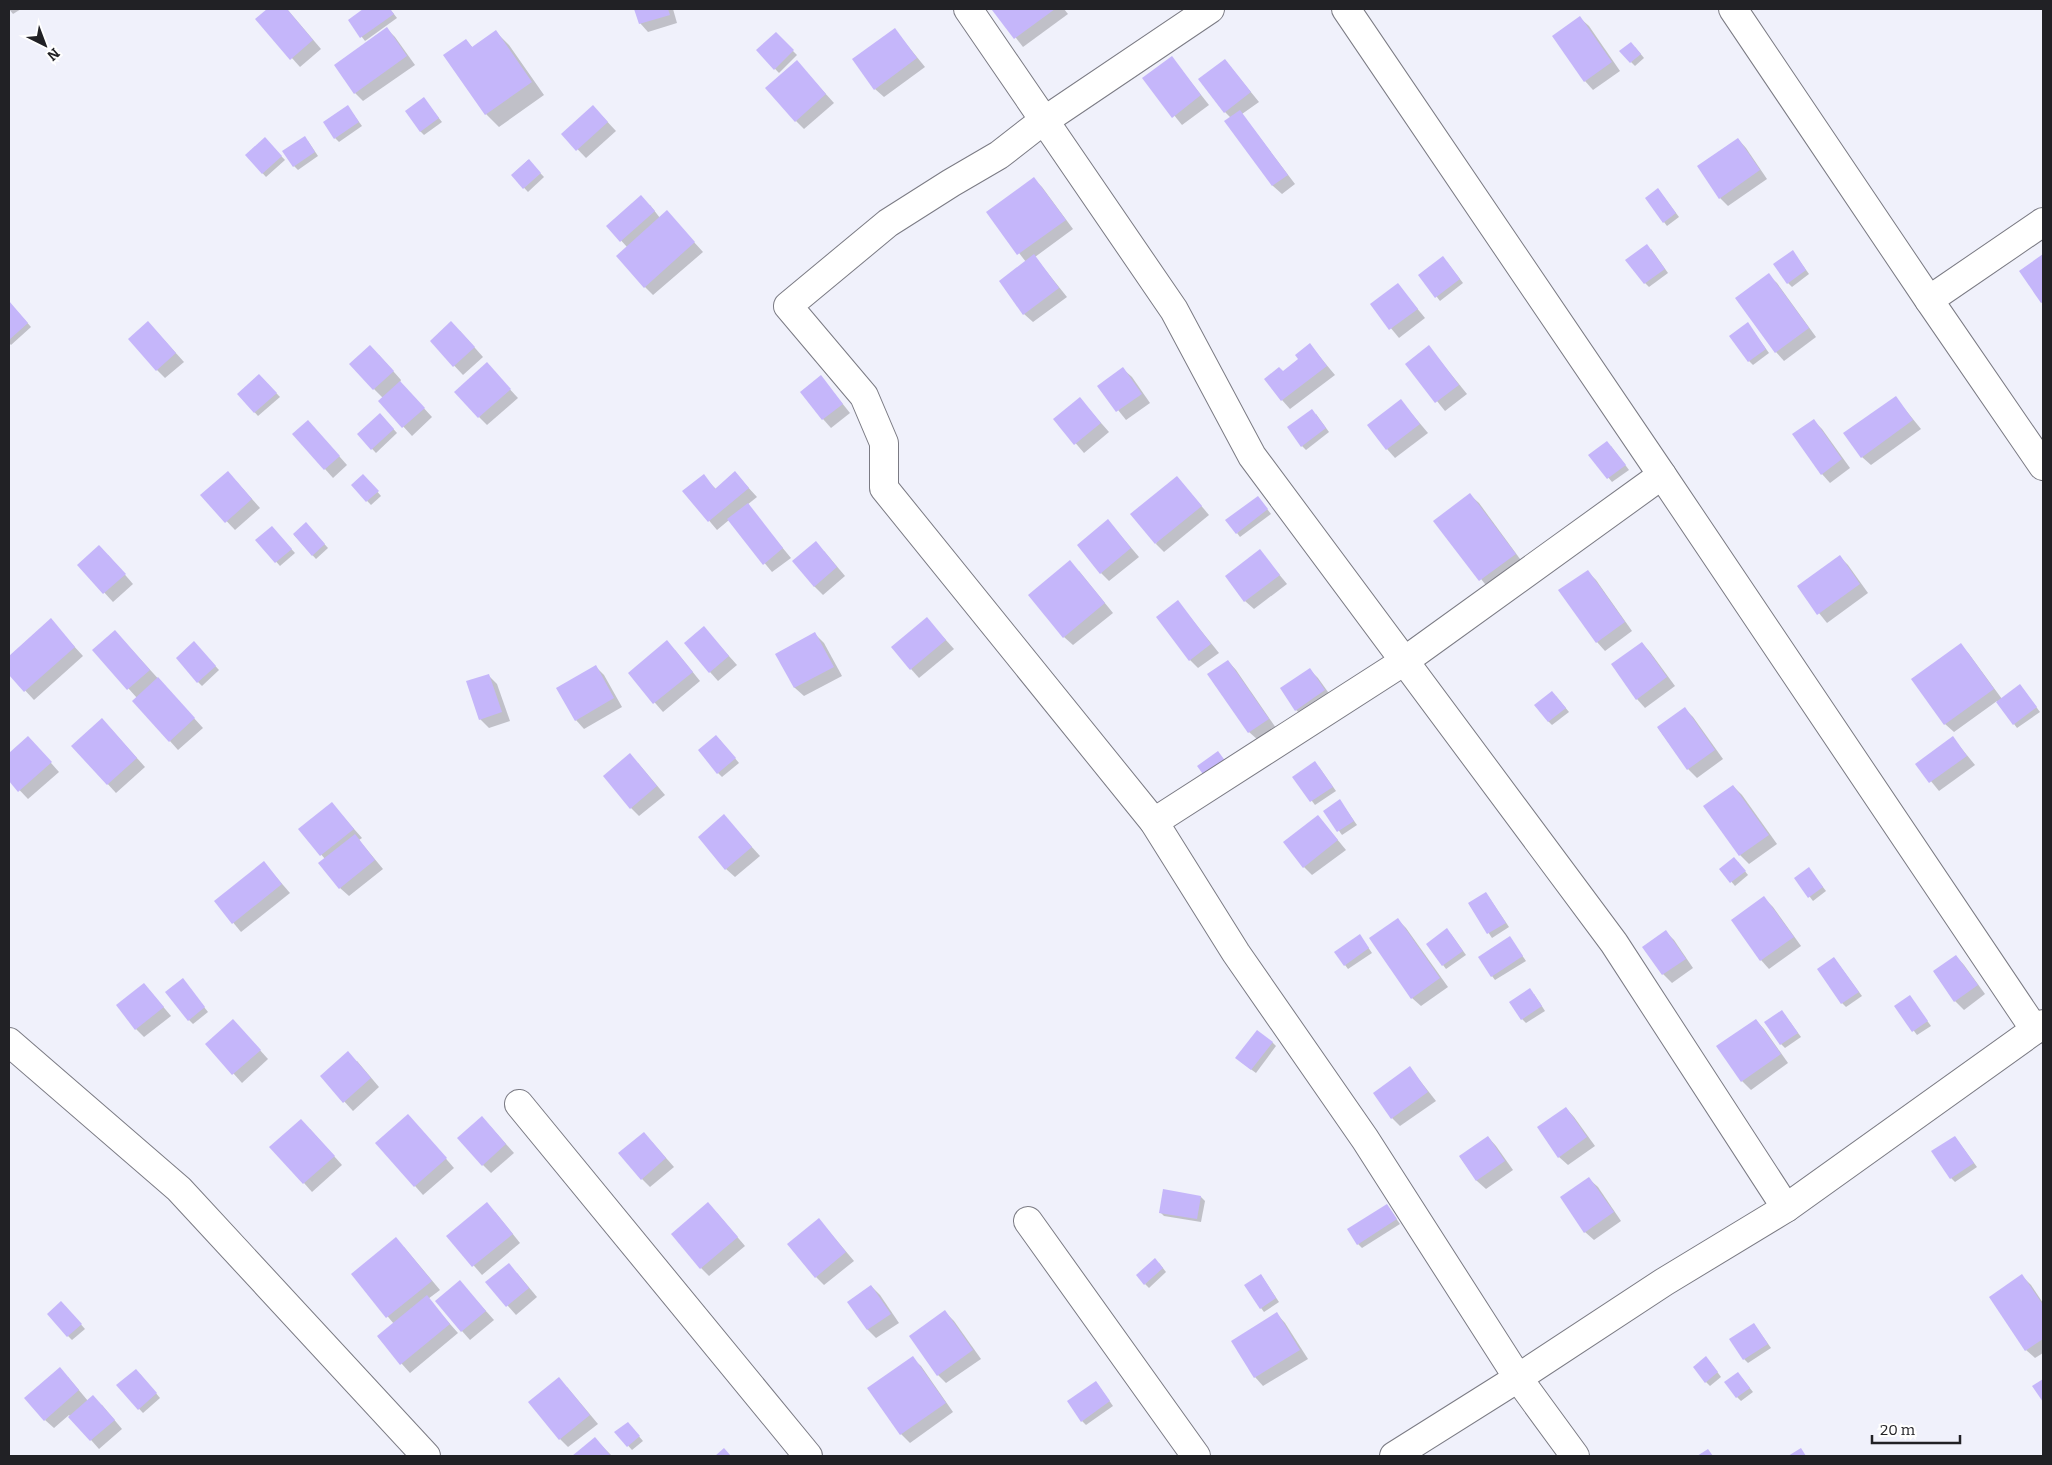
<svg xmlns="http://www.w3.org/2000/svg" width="2052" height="1465" font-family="Bitter,serif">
<rect width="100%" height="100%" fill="#f0f1fb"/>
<!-- shadow -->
<g fill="#0003">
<path d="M9,9H21L13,14Z"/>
<path d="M269,9H287L321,49L300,67L257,19Z"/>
<path d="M365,9H390L397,18L365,41L349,20Z"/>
<path d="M635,9H673L677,23L648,32L640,23Z"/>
<path d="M996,9H1064L1068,14L1023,47L994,10Z"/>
<path d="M1580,18L1589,26L1620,71L1593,90L1585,81Z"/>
<path d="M387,29L395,37L415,65L363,101L355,93Z"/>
<path d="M895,30L925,67L884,97L875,89Z"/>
<path d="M496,32L509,45L544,95L499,127L486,114L445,56L466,40L473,48Z"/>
<path d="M776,34L797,55L779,73L758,51Z"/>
<path d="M1635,47L1644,58L1635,66L1631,62Z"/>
<path d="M1172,58L1209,105L1182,125L1144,78Z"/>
<path d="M1225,60L1259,102L1242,114L1295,184L1282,194L1273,186L1226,121L1231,118L1225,112Z"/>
<path d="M805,71L834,103L804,129L796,121Z"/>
<path d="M424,99L442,122L424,135L420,131Z"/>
<path d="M351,111L362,126L339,142L335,138Z"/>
<path d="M602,116L616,131L586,158L563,134Z"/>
<path d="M265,139L285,160L266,177L246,155Z"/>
<path d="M1738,139L1746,148L1767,179L1728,206L1720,198Z"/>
<path d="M308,141L318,156L298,170L294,166Z"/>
<path d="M528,160L544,177L528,192L512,175Z"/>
<path d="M1034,179L1042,187L1073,229L1035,257L1067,297L1033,322L1024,314L1026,262L988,213Z"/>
<path d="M1658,189L1679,217L1667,226L1664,222Z"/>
<path d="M650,205L660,218L675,221L703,252L653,295L645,287L627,247L608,226Z"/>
<path d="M1651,249L1668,273L1649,287L1645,283Z"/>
<path d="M2043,255V303L2020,271Z"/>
<path d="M1796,256L1809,274L1792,287L1788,283Z"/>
<path d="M1447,262L1463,283L1440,301L1420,275Z"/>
<path d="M1768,275L1777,283L1816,337L1784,361L1776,352Z"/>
<path d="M1398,285L1425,318L1399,338L1372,305Z"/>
<path d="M9,302L31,327L11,345L9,343Z"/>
<path d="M1751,328L1769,353L1753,365L1749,361Z"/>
<path d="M156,331L184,362L165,378L157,370Z"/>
<path d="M460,331L483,357L463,375L431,341Z"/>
<path d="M1310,345L1335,375L1290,409L1282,400L1283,372L1300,360Z"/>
<path d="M1429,347L1467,394L1445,411L1407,364Z"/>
<path d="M379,355L401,380L400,382L432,417L412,436L380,401L383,398L374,389Z"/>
<path d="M1123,369L1132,377L1150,403L1126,420L1099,386Z"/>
<path d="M495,373L518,398L487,425L479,417Z"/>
<path d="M259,375L280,397L258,416L238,394Z"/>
<path d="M821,377L850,413L831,428L823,419Z"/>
<path d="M1895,397L1921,429L1871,465L1862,457Z"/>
<path d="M1080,399L1109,432L1084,453L1055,419Z"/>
<path d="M1401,401L1428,433L1395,458L1387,449Z"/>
<path d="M380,414L397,433L376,453L358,434Z"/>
<path d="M1316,414L1329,432L1306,450L1302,446Z"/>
<path d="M1813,420L1822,429L1850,468L1830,483L1822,474Z"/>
<path d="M316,430L347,465L333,478L325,469Z"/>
<path d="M1611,446L1629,470L1612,482L1590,455Z"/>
<path d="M735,473L757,497L747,505L791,558L772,572L729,520L717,530L684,491L703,476L716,489Z"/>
<path d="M363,475L381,496L371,505L352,485Z"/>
<path d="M1177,477L1209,515L1164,552L1156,544Z"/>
<path d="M236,481L260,508L235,530L202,495Z"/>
<path d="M1470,495L1479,503L1523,563L1489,589L1435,521Z"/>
<path d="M1261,501L1271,514L1240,537L1237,533Z"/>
<path d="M272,528L295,553L280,566L257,540Z"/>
<path d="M310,528L328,548L316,559L294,535Z"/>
<path d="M1116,530L1139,557L1109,581L1101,573Z"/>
<path d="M824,551L845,576L823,595L814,586Z"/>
<path d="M1260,551L1287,584L1254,609L1245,601Z"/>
<path d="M108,555L133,584L113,602L79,565Z"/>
<path d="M1840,557L1848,565L1868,593L1827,623L1798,587Z"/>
<path d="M1079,571L1113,613L1073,645L1064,637Z"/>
<path d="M1587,571L1596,580L1632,631L1605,651L1597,642Z"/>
<path d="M1178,602L1219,653L1198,668L1190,660Z"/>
<path d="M927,619L954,649L919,678L911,669Z"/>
<path d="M50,620L83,656L34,700L9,673V657Z"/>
<path d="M704,628L737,665L718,681L710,672Z"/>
<path d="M815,634L824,643L842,676L804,696L795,688L777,655Z"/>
<path d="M123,640L203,728L178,750L134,701L137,698L94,650Z"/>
<path d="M194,643L219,670L202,686L198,682Z"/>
<path d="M1642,643L1650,652L1675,686L1645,708L1637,699Z"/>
<path d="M1961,645L1969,654L2002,699L2020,685L2040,712L2017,728L1997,701L1954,732L1945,724Z"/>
<path d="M675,650L700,681L663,712L629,673Z"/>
<path d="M1228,661L1236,670L1276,728L1258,740L1249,732Z"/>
<path d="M596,667L604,675L622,707L584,729L576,720Z"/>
<path d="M1309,669L1318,678L1333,699L1305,718L1296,710Z"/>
<path d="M488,675L497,684L510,721L489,728L480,719Z"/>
<path d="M1556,696L1569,712L1552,725L1548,721Z"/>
<path d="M1685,709L1693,717L1723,759L1697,778L1688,769L1658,728Z"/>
<path d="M111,729L145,767L116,793L73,746Z"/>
<path d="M28,737L59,772L28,799L9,779V755Z"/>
<path d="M1953,738L1975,765L1939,791L1917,764Z"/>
<path d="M720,740L739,763L722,777L718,773Z"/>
<path d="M638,763L665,795L639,816L631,808Z"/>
<path d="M1319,767L1336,791L1315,805L1294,777Z"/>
<path d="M1733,786L1742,795L1777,844L1749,864L1740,855L1705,806Z"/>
<path d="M1340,801L1357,825L1342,835L1325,811Z"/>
<path d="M332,804L362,838L359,840L383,869L349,896L340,888L325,859L300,829Z"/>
<path d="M1318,816L1346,850L1312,875L1304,867Z"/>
<path d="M732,825L760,856L735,877L726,869Z"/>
<path d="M1738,862L1748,875L1735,886L1721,869Z"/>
<path d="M264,863L290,893L241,932L216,902Z"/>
<path d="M1809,869L1826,891L1813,901L1796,879Z"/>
<path d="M1486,893L1509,927L1492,938L1469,904Z"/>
<path d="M1764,898L1773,907L1801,946L1769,969L1761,960Z"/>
<path d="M1398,920L1406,928L1448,987L1421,1006L1412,998Z"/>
<path d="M1666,932L1674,940L1693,968L1672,983L1663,974Z"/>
<path d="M1451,934L1466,955L1446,969L1443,965Z"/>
<path d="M1510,938L1526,961L1495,980L1492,976Z"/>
<path d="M1363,940L1372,953L1348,969L1345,965Z"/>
<path d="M1956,956L1964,965L1985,994L1964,1010L1955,1001L1934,972Z"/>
<path d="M1834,958L1862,996L1846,1007L1842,1003Z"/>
<path d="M144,984L171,1016L144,1037L136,1029Z"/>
<path d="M186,984L208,1012L193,1024L189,1020Z"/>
<path d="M1534,994L1545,1011L1526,1023L1522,1019Z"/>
<path d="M1913,1001L1931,1026L1917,1035L1896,1007Z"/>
<path d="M1785,1015L1801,1037L1785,1048L1781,1044Z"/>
<path d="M1756,1020L1764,1029L1788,1063L1751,1090L1742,1081Z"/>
<path d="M241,1029L268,1059L242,1083L207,1044Z"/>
<path d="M1272,1042L1276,1046L1256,1073L1241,1062Z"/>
<path d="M357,1061L379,1087L353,1111L321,1076Z"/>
<path d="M1410,1068L1436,1101L1400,1126L1392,1118Z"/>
<path d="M1566,1108L1574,1117L1595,1146L1568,1165L1559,1157Z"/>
<path d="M416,1124L454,1168L423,1195L377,1143Z"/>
<path d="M490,1126L514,1153L491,1173L483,1165Z"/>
<path d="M310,1129L342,1165L312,1192L304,1183Z"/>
<path d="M1488,1137L1496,1146L1513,1170L1486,1189L1477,1181L1460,1157Z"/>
<path d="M1955,1137L1977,1167L1955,1182L1951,1178Z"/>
<path d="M652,1142L674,1167L650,1187L642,1179Z"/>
<path d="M1589,1179L1598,1187L1621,1221L1594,1240L1585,1232Z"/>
<path d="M1201,1197L1205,1201L1201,1222L1164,1216L1160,1212Z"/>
<path d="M1387,1205L1400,1224L1362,1248L1358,1244Z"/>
<path d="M495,1212L520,1243L482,1275L448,1236Z"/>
<path d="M717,1213L745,1246L709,1276L701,1268Z"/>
<path d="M827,1229L854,1261L824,1285L816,1277Z"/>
<path d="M404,1247L440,1290L428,1299L458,1333L410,1373L378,1337L394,1324L353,1275Z"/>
<path d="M1159,1263L1166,1272L1149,1288L1145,1284Z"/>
<path d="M517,1273L537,1297L516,1315L487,1282Z"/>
<path d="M1261,1275L1279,1302L1264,1312L1261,1308Z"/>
<path d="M2022,1276L2031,1285L2043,1303V1353L2035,1358L2026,1350Z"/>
<path d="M460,1282L494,1320L470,1340L462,1331Z"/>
<path d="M871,1286L880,1295L899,1323L876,1338L868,1330L849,1302Z"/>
<path d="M65,1306L85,1329L72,1340L68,1336Z"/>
<path d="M945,1312L954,1321L981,1359L946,1383L938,1375Z"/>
<path d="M1277,1314L1285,1323L1308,1359L1263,1386L1255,1377Z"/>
<path d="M1754,1324L1771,1348L1748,1363L1744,1359Z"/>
<path d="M912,1358L921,1366L953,1412L910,1443L901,1434L869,1389Z"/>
<path d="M1710,1362L1721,1377L1710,1386L1706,1382Z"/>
<path d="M140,1374L160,1398L143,1413L118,1386Z"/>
<path d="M68,1377L88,1401L102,1405L122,1429L99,1449L69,1415L54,1428L45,1420Z"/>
<path d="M1742,1378L1753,1392L1741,1401L1737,1397Z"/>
<path d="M1096,1382L1113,1406L1086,1425L1082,1421Z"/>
<path d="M567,1387L598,1424L568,1447L560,1439Z"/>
<path d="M631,1427L643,1441L632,1450L616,1432Z"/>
<path d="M595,1439L612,1456H574Z"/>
</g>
<!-- building -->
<g fill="#c5b6fa">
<path d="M267,9H287L313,40L290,60L255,19Z"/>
<path d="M363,9H390L394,14L360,38L348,20Z"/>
<path d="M634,9H668L670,15L639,24Z"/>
<path d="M994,9H1055L1014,39L992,10Z"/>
<path d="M1580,16L1612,62L1584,82L1552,36Z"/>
<path d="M387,27L407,56L354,94L334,65Z"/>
<path d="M895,28L917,58L874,90L852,59Z"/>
<path d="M496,30L532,82L485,115L443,55L466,39L472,47Z"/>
<path d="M776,32L794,50L774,70L756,50Z"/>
<path d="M1631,42L1641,54L1630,63L1619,51Z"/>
<path d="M1172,56L1201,95L1172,118L1142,78Z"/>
<path d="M1225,59L1251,92L1224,113L1198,79Z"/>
<path d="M797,60L826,94L795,122L765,88Z"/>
<path d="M424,97L439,118L420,132L405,111Z"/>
<path d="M348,105L359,122L334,139L323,122Z"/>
<path d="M593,105L608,122L576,151L561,134Z"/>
<path d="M1240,110L1288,175L1272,186L1224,121Z"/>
<path d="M305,136L315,152L293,167L282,151Z"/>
<path d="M265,137L282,156L262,174L245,155Z"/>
<path d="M1738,138L1760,170L1719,199L1697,166Z"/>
<path d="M529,159L541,173L523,189L511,175Z"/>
<path d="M1034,177L1066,220L1017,255L986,212Z"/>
<path d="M1658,188L1676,213L1663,223L1645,198Z"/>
<path d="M641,195L655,211L620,242L606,226Z"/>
<path d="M667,210L695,242L644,288L616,256Z"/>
<path d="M1647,244L1665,269L1644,284L1625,260Z"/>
<path d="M1793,250L1806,270L1787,284L1773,264Z"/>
<path d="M1034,254L1059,288L1023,315L999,281Z"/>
<path d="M2043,254V302L2041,303L2019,271Z"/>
<path d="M1443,256L1460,279L1435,298L1418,275Z"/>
<path d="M1769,273L1809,328L1775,353L1735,298Z"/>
<path d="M1398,283L1418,309L1389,330L1370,304Z"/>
<path d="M9,301L28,323L9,340Z"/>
<path d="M148,321L176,353L156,371L128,339Z"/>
<path d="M451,321L475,347L453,367L430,341Z"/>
<path d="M1748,322L1766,349L1748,362L1729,336Z"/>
<path d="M1310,343L1327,366L1281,401L1264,379L1279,367L1283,371L1298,359L1295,355Z"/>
<path d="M370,345L394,371L373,390L349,364Z"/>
<path d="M1429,345L1459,385L1435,403L1405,364Z"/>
<path d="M487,362L511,389L478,418L454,392Z"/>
<path d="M1123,367L1142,394L1116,412L1097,386Z"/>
<path d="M259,374L277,393L254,413L237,394Z"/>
<path d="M821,375L843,404L822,420L800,392Z"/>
<path d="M400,381L425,408L402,428L378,401Z"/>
<path d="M1896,396L1913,420L1861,458L1843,433Z"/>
<path d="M1080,397L1101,423L1074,445L1053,419Z"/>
<path d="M1401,399L1420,424L1386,450L1367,425Z"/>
<path d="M1312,409L1326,428L1301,447L1287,427Z"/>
<path d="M380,413L394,429L371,450L357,434Z"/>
<path d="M1814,419L1842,459L1821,475L1792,434Z"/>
<path d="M308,420L340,456L324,470L292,434Z"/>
<path d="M1607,441L1626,465L1607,479L1588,455Z"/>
<path d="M228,471L252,499L225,523L200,495Z"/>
<path d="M735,471L749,488L708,522L682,491L704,474L715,489Z"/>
<path d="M363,474L379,491L366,502L351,485Z"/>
<path d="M1177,476L1202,506L1155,544L1130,514Z"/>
<path d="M1470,493L1516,554L1479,581L1433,521Z"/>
<path d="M1258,496L1268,509L1236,534L1225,520Z"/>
<path d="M748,503L783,548L763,565L727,519Z"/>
<path d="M1108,519L1131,548L1100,574L1077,545Z"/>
<path d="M306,522L325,544L312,556L293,534Z"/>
<path d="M272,526L292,549L275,563L255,540Z"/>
<path d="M816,541L837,567L814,587L792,561Z"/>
<path d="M99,545L126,574L103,594L77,565Z"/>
<path d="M1260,549L1280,575L1244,602L1225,576Z"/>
<path d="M1840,555L1860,584L1817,615L1797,586Z"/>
<path d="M1070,560L1105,603L1063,638L1028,595Z"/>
<path d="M1588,570L1625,622L1596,643L1558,590Z"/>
<path d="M1178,600L1211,644L1189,661L1156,617Z"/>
<path d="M927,617L946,640L910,670L891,647Z"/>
<path d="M51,618L75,647L24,692L9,675V656Z"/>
<path d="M704,626L729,656L709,673L684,643Z"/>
<path d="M115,630L150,670L127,690L92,650Z"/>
<path d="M815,632L834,667L794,688L775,654Z"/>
<path d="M667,640L693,672L653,704L628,673Z"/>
<path d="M194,641L216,666L197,683L176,658Z"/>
<path d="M1642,642L1667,677L1636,700L1611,664Z"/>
<path d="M1961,643L1994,689L1944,725L1911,679Z"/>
<path d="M1228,660L1269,719L1248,733L1207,674Z"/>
<path d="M596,665L614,698L575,721L556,688Z"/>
<path d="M1310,668L1325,690L1295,711L1280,688Z"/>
<path d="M489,674L502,712L479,720L466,681Z"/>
<path d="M158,677L195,718L169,742L132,701Z"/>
<path d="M2020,684L2037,707L2013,725L1996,702Z"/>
<path d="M1552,691L1566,708L1548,722L1534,705Z"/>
<path d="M1685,707L1715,750L1687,770L1657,727Z"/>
<path d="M102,718L137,758L107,785L71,746Z"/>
<path d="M716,735L736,758L717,774L698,750Z"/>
<path d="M28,736L52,762L18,792L9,781V753Z"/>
<path d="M1953,736L1967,756L1929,783L1915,764Z"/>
<path d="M1218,751L1226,762L1205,777L1197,766Z"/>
<path d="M630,753L657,786L630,809L603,776Z"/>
<path d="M1315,761L1333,787L1310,802L1292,777Z"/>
<path d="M1733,785L1769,835L1739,856L1703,806Z"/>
<path d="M1340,799L1354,821L1337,832L1323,811Z"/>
<path d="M332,802L354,829L320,856L298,829Z"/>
<path d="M724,814L752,847L725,870L698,837Z"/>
<path d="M1318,815L1338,840L1303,868L1283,842Z"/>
<path d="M355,834L375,860L339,889L318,863Z"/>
<path d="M1734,857L1746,871L1730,883L1719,869Z"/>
<path d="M264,861L282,884L232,924L214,901Z"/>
<path d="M1809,867L1823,887L1808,898L1794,878Z"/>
<path d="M1486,892L1506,923L1487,934L1468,903Z"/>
<path d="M1764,896L1794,937L1760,961L1731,920Z"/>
<path d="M1398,918L1440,978L1411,999L1369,938Z"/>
<path d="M1447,928L1463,951L1442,966L1426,944Z"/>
<path d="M1666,930L1686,959L1662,975L1642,947Z"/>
<path d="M1360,934L1369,948L1344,966L1334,952Z"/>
<path d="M1510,936L1523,956L1491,977L1478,957Z"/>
<path d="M1956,955L1978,985L1954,1002L1933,971Z"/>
<path d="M1834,957L1859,992L1841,1004L1817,969Z"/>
<path d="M183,978L205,1007L188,1021L165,992Z"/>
<path d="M144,983L164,1007L135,1030L116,1005Z"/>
<path d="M1530,988L1542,1006L1521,1020L1509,1002Z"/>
<path d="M1910,995L1928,1021L1912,1032L1894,1006Z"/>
<path d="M1782,1010L1798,1033L1780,1045L1764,1022Z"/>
<path d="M233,1019L261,1050L232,1075L205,1044Z"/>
<path d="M1756,1019L1781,1054L1741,1082L1716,1046Z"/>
<path d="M1257,1030L1273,1042L1251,1070L1235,1058Z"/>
<path d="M348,1051L371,1078L343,1103L320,1076Z"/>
<path d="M1410,1066L1428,1092L1391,1119L1373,1093Z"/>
<path d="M1566,1107L1587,1137L1558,1158L1537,1127Z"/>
<path d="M408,1114L447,1158L414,1187L375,1143Z"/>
<path d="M482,1116L506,1144L482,1166L457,1138Z"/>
<path d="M301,1119L335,1156L303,1184L269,1147Z"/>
<path d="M644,1132L666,1158L641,1180L618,1153Z"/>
<path d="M1488,1136L1505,1161L1476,1181L1459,1156Z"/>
<path d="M1955,1136L1974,1163L1950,1179L1931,1151Z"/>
<path d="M1589,1177L1614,1212L1584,1233L1560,1197Z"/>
<path d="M1163,1189L1201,1196L1197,1219L1159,1213Z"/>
<path d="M487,1202L513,1234L472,1267L446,1236Z"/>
<path d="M708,1202L738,1237L700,1269L671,1234Z"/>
<path d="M1387,1204L1397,1219L1357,1245L1347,1229Z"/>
<path d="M819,1218L846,1252L815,1278L787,1244Z"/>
<path d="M396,1237L432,1281L386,1318L351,1274Z"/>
<path d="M1155,1258L1163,1268L1144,1285L1136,1275Z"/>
<path d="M509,1263L529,1288L506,1307L485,1282Z"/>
<path d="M1261,1274L1276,1298L1260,1309L1244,1285Z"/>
<path d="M2022,1274L2043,1305V1339L2025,1351L1989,1297Z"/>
<path d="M460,1280L486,1311L461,1332L435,1301Z"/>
<path d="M871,1285L891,1314L867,1330L847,1302Z"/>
<path d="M427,1295L450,1324L400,1365L377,1336Z"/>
<path d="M61,1301L82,1324L67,1337L47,1314Z"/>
<path d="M945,1310L973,1350L937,1376L909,1336Z"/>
<path d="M1277,1312L1300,1350L1254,1378L1231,1341Z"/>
<path d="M1754,1323L1768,1344L1743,1360L1729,1339Z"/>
<path d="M913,1356L946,1403L900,1435L867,1388Z"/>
<path d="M1706,1356L1718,1372L1705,1383L1693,1367Z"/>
<path d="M60,1367L79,1390L44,1421L24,1398Z"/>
<path d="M136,1369L157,1393L138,1410L116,1385Z"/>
<path d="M1738,1372L1750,1388L1736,1398L1724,1382Z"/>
<path d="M559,1377L590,1415L559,1440L528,1402Z"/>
<path d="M2043,1379V1402L2032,1386Z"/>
<path d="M1096,1381L1110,1401L1081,1422L1067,1401Z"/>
<path d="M93,1395L115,1420L90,1441L68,1417Z"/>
<path d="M628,1422L640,1436L627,1447L614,1432Z"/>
<path d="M595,1437L611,1456H572Z"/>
<path d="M724,1448L731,1456H715Z"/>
<path d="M1801,1448L1806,1456H1788Z"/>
<path d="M1708,1449L1713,1456H1697Z"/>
</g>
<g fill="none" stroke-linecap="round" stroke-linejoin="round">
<!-- street casing -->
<g stroke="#7b7b84" stroke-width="30">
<g id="street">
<path d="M968,9L1174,310L1252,456L1614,943L1786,1208"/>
<path d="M1210,9L1035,127L999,155L951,183L888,223L788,306L864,396L884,443V488L1154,822L1236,953L1365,1139L1518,1378L1575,1456"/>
<path d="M1346,9L1662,475L2035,1030"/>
<path d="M1733,9L1929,300L2043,466"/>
<path d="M1929,300L2043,222"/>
<path d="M1154,822L1403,662L1662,475"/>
<path d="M9,1042L179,1189L426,1456"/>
<path d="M519,1104L808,1456"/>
<path d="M1028,1221L1196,1456"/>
<path d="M1394,1456L1518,1378L1664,1282L1786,1208L2043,1024"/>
</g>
</g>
<!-- street -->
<use href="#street" stroke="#fff" stroke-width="28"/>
</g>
<!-- border -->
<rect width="2052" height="1465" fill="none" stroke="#212125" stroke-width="20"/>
<!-- north arrow -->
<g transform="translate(45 45) rotate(138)" stroke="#ffffff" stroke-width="4" paint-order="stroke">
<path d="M0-4L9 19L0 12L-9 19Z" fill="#212125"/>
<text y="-8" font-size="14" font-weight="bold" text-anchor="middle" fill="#212125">N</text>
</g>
<!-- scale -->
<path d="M1872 1435v8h88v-8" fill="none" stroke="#212125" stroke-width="2.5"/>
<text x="1880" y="1435" font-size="15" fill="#212125" stroke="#ffffff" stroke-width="4" paint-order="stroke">20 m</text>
</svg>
